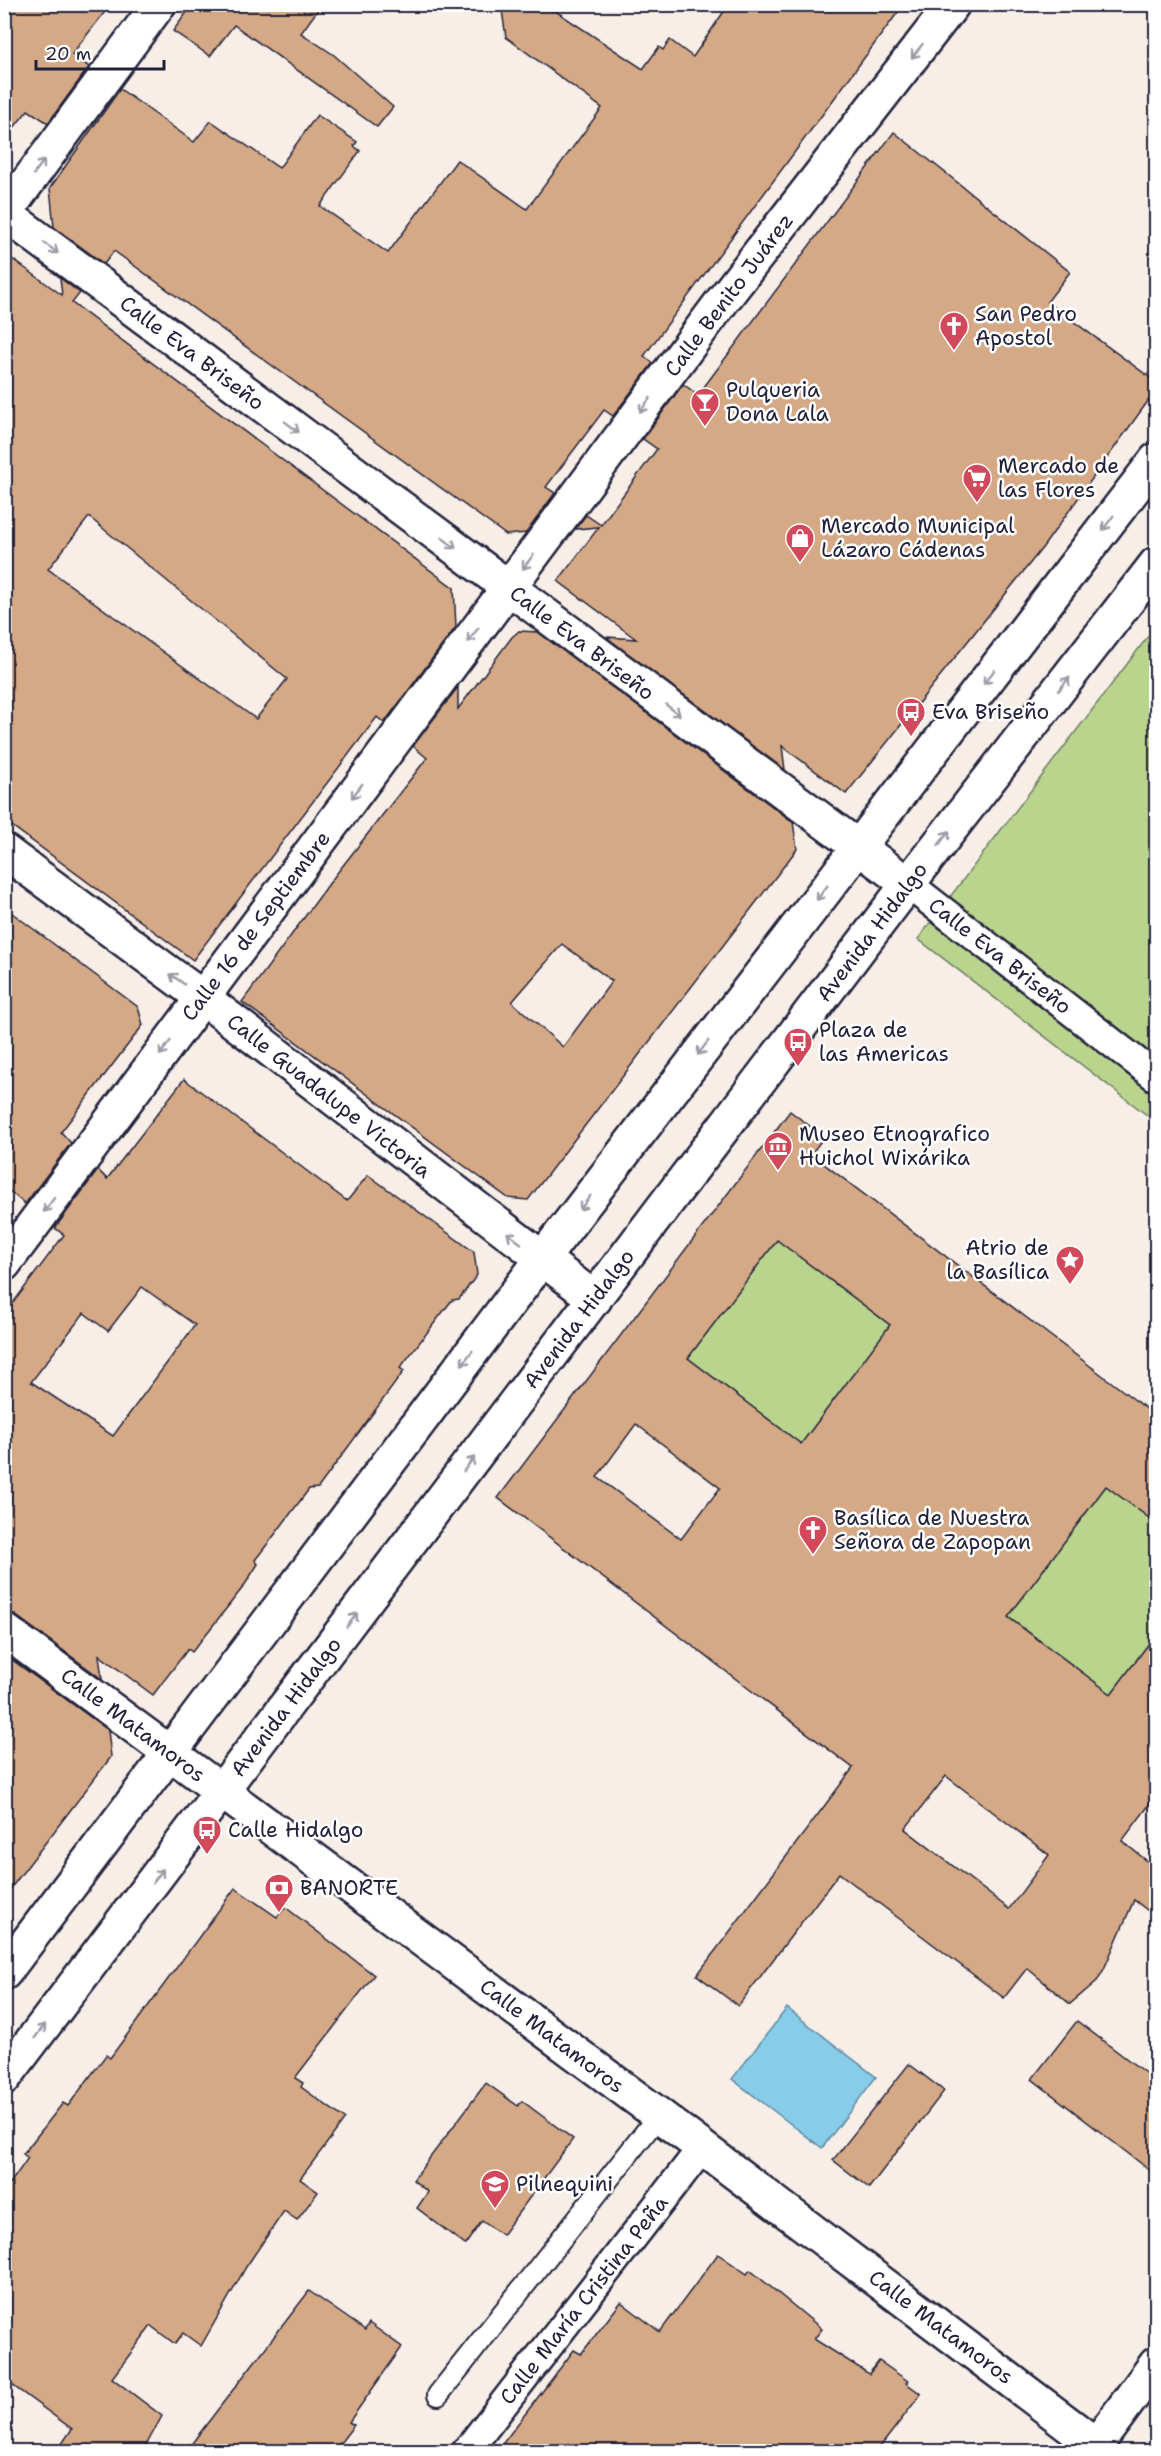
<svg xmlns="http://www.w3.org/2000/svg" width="1161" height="2456" font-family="'Shantell Sans',sans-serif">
<rect width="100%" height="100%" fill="#f7eee7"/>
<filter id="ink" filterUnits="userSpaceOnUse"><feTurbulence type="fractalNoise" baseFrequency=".0167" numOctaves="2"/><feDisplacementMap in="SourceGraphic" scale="12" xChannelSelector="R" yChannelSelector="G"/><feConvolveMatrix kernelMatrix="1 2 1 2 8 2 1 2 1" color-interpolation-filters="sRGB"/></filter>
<g filter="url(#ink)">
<!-- green -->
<g fill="#b9d58d" stroke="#6e7c64" stroke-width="1.5">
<path d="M1156,626V1122L918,939Z"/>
<path d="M777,1240L890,1325L801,1444L688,1358Z"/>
<path d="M1106,1486L1156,1523V1634L1111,1694L1008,1617Z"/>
</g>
<!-- water -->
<path fill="#87cce8" stroke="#5f88a3" stroke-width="1.5" d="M787,2008L876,2077L822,2148L732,2079Z"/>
<!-- building -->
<g fill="#d5a986" stroke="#22223b" stroke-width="1.5" fill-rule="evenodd">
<path d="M4,4H111L72,54L89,67L48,123L28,110L4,140Z"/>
<path d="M193,4H322L301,33L334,55L393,107L377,127L234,25L210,56L173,31Z"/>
<path d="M501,4H545L643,69L659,47L663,50L670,40L693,57L729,4H904L644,356L653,363L613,416L604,410L546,487L555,493L526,533L506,535L114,251L104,264L54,227L50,188L120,89L194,142L211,121L279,168L317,115L357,142L354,146L360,151L320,206L388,253L457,160L527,209L602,108L506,37Z"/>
<path d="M894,132L1070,272L1047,302L1156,382V390L1043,547L846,794L782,746L785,770L606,637L636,639L558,581L599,527L575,529L586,515L601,525L657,449L643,439L683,384L698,395Z"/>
<path d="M4,253L62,295L60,278L80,293L72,303L454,588L456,627L384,723L377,717L193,960L4,820ZM89,517L287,679L256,719L48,569Z"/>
<path d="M519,631L538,632L793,822L797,849L528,1200L508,1198L242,1002L334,877L427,758L413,746L458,687V709L512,637ZM562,944L612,981L563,1047L512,1002Z"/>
<path d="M4,907L138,1007L143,1025L61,1132L71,1143L25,1204L4,1187Z"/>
<path d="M184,1079L347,1201L368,1175L474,1252L477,1275L459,1299L452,1300L400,1368L404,1371L318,1488L309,1489L276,1533L255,1560L258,1564L244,1586L192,1652L188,1649L153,1695L99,1655L102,1679L15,1615L4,1612V1315L64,1235L55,1228L98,1170L107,1179ZM142,1287L195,1325L113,1436L31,1382L84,1313L108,1331Z"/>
<path d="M790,1111L824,1137L811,1154L1156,1416V1523L1106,1486L1008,1617L1111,1694L1156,1634V1796L1122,1841L1156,1868V1917L1134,1900L1104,1969L1097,1981L1070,2004L1027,1968L1004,1998L839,1873L738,2006L697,1975L853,1768L498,1498ZM777,1240L890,1325L801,1444L688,1358ZM636,1424L720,1488L681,1539L597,1477ZM946,1776L1049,1855L1009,1909L905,1829Z"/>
<path d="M4,1654L108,1730L111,1757L4,1897Z"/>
<path d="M235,1888L277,1917L285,1907L374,1975L295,2078L303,2083L301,2087L345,2119L300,2179L318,2192L297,2220L284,2211L246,2267L201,2346L183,2333L175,2344L151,2326L112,2378L162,2416L143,2451H57L72,2429L4,2379V2192L28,2158L23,2154L63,2103L68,2106L106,2055L110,2058Z"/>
<path d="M1077,2021L1156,2081V2175L1032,2079Z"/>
<path d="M909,2064L944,2091L869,2188L833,2160Z"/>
<path d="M486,2083L518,2106L522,2101L573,2139L502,2235L482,2221L465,2245L417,2208L428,2192L413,2180Z"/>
<path d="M718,2254L747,2274L750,2270L822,2329L814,2339L869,2374L879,2361L908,2381L906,2383L921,2394L877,2451H497L574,2350L581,2354L621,2302L660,2332Z"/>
<path d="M309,2291L365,2330L369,2323L402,2347L349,2422L354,2425L334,2451H186Z"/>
</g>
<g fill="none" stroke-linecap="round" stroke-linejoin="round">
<!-- service casing -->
<g stroke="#22223b" stroke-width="24">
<path id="service" d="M438,2395L659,2115"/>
</g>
<!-- pedestrian casing -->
<g stroke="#22223b" stroke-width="33">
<g id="pedestrian">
<path d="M908,884L1156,1077"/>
<path d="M466,2452L702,2148"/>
</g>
</g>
<!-- minor casing -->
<g stroke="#22223b" stroke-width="38">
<g id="minor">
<path d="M4,213L908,884"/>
<path d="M4,214L159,4"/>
<path d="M4,851L203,998L595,1299"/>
<path d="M4,1264L723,300L953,4"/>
<path d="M4,1630L659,2115L1096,2445"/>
<path d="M1091,2452L1156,2364"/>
</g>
</g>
<!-- secondary casing -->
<g stroke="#22223b" stroke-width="38">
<g id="secondary">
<path d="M4,1973L542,1259L1156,460"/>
<path d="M4,2078L908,884L1156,564"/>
</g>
</g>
<!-- service -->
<use href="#service" stroke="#fff" stroke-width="20"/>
<!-- pedestrian -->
<use href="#pedestrian" stroke="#fff" stroke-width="28"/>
<!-- minor -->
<use href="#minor" stroke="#fff" stroke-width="33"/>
<!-- secondary -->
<use href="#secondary" stroke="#fff" stroke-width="33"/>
</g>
<!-- one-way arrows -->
<defs><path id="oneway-shaft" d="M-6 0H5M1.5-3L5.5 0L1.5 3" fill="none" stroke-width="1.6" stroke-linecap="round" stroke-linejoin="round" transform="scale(1.5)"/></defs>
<g stroke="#9c9ca7">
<use href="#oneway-shaft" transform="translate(917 51) rotate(128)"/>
<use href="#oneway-shaft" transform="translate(39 167) rotate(-53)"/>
<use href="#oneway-shaft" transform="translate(51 248) rotate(37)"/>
<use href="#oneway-shaft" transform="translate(645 405) rotate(127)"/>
<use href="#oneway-shaft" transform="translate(292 427) rotate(37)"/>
<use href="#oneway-shaft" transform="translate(1108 523) rotate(127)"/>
<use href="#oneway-shaft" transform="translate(449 543) rotate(37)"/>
<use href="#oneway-shaft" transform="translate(528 562) rotate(127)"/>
<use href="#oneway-shaft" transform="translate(473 635) rotate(127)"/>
<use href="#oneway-shaft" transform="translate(989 677) rotate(128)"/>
<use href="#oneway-shaft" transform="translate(1064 684) rotate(-52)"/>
<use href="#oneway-shaft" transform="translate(673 710) rotate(37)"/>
<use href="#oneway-shaft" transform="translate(357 791) rotate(127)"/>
<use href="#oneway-shaft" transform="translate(944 838) rotate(-52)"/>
<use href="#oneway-shaft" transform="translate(822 893) rotate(127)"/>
<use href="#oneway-shaft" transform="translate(177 979) rotate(-144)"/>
<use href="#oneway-shaft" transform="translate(165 1048) rotate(127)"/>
<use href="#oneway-shaft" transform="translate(703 1048) rotate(127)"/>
<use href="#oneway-shaft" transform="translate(585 1203) rotate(127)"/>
<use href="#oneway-shaft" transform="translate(49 1205) rotate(127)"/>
<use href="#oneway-shaft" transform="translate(514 1238) rotate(-142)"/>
<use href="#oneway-shaft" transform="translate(467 1358) rotate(127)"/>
<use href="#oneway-shaft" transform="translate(469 1464) rotate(-53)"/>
<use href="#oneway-shaft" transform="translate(352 1620) rotate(-53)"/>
<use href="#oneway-shaft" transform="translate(158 1876) rotate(-53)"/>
<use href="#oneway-shaft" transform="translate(40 2031) rotate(-53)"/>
</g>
</g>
<!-- icons -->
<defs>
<g id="church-pin" transform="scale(1.5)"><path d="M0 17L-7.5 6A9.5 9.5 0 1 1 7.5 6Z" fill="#d1495b" stroke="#fff"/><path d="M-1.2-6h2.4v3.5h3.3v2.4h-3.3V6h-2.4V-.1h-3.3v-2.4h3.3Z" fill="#fff"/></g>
<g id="bar-pin" transform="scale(1.5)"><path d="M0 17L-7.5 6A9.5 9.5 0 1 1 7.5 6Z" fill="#d1495b" stroke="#fff"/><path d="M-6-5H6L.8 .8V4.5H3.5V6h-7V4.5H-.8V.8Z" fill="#fff"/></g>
<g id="supermarket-pin" transform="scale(1.5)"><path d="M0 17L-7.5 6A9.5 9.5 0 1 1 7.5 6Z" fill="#d1495b" stroke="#fff"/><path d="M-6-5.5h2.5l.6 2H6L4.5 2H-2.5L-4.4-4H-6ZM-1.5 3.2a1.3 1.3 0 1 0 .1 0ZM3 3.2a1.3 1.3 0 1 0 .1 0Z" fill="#fff"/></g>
<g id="shop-pin" transform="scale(1.5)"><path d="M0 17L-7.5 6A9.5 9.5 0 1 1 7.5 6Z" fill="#d1495b" stroke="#fff"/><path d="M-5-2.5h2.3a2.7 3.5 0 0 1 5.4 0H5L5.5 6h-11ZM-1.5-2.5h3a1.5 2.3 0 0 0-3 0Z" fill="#fff"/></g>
<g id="bus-pin" transform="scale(1.5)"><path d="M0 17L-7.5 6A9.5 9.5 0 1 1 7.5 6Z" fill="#d1495b" stroke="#fff"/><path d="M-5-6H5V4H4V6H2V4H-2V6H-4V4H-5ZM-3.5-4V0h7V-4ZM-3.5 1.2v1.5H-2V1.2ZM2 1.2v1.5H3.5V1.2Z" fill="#fff"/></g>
<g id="museum-pin" transform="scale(1.5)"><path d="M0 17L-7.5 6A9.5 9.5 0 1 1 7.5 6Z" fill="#d1495b" stroke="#fff"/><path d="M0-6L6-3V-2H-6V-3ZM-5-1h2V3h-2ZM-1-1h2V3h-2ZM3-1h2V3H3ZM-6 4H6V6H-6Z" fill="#fff"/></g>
<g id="sight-pin" transform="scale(1.5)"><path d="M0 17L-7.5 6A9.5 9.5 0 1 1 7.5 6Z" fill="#d1495b" stroke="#fff"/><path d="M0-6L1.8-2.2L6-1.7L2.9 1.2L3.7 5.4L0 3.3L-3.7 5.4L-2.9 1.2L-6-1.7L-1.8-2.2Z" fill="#fff"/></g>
<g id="bank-pin" transform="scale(1.5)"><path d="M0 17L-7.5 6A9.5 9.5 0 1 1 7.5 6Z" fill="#d1495b" stroke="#fff"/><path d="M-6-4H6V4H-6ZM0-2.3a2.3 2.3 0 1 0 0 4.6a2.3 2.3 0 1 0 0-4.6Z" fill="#fff"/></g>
<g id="school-pin" transform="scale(1.5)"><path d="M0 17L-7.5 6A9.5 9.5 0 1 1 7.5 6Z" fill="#d1495b" stroke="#fff"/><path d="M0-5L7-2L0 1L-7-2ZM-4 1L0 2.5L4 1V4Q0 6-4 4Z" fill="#fff"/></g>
</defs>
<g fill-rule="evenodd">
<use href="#church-pin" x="954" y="326"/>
<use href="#bar-pin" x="705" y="402"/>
<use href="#supermarket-pin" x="977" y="478"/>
<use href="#shop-pin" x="800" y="538"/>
<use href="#bus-pin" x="911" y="712"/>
<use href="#bus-pin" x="798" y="1042"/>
<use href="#museum-pin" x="778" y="1146"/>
<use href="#sight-pin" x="1070" y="1260"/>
<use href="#church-pin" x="813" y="1530"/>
<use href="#bus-pin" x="207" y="1830"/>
<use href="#bank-pin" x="279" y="1888"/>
<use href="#school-pin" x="495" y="2184"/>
</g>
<g text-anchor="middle" stroke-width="5" stroke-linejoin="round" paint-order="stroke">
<!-- street labels -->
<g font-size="21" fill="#22223b" stroke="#fff">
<text transform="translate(729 295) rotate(-53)" y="7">Calle Benito Juárez</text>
<text transform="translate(192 353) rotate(37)" y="7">Calle Eva Briseño</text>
<text transform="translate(582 643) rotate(37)" y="7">Calle Eva Briseño</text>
<text transform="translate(256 926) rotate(-53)" y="7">Calle 16 de Septiembre</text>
<text transform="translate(872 932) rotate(-53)" y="7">Avenida Hidalgo</text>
<text transform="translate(1000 956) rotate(38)" y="7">Calle Eva Briseño</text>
<text transform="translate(329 1096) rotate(38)" y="7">Calle Guadalupe Victoria</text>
<text transform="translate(579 1319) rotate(-53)" y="7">Avenida Hidalgo</text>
<text transform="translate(286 1707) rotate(-53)" y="7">Avenida Hidalgo</text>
<text transform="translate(133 1725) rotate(37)" y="7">Calle Matamoros</text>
<text transform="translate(552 2036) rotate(37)" y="7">Calle Matamoros</text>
<text transform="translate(584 2300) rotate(-52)" y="7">Calle María Cristina Peña</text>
<text transform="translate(941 2327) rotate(37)" y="7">Calle Matamoros</text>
</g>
<!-- poi labels -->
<g font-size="21" fill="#22223b" stroke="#fff" text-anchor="start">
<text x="975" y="321">San Pedro<tspan x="975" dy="24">Apostol</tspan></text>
<text x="726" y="397">Pulqueria<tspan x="726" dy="24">Dona Lala</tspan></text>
<text x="998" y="473">Mercado de<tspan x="998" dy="24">las Flores</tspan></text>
<text x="821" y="533">Mercado Municipal<tspan x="821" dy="24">Lázaro Cádenas</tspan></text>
<text x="932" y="719">Eva Briseño</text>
<text x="819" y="1037">Plaza de<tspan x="819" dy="24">las Americas</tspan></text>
<text x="799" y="1141">Museo Etnografico<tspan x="799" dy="24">Huichol Wixárika</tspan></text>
<text x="1049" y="1255" text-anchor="end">Atrio de<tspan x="1049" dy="24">la Basílica</tspan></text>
<text x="834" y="1525">Basílica de Nuestra<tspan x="834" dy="24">Señora de Zapopan</tspan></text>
<text x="228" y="1837">Calle Hidalgo</text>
<text x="300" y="1895">BANORTE</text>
<text x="516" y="2191">Pilnequini</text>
</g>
</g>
<!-- margin -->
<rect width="1161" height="2456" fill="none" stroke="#fff" stroke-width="24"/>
<rect x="12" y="12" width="1137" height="2432" fill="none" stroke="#22223b" stroke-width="2" filter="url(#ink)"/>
<!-- scale -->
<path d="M36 60v9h128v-9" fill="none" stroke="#22223b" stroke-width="3"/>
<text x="45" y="60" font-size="18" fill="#22223b" stroke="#ffffff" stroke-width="4.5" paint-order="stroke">20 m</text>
</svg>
